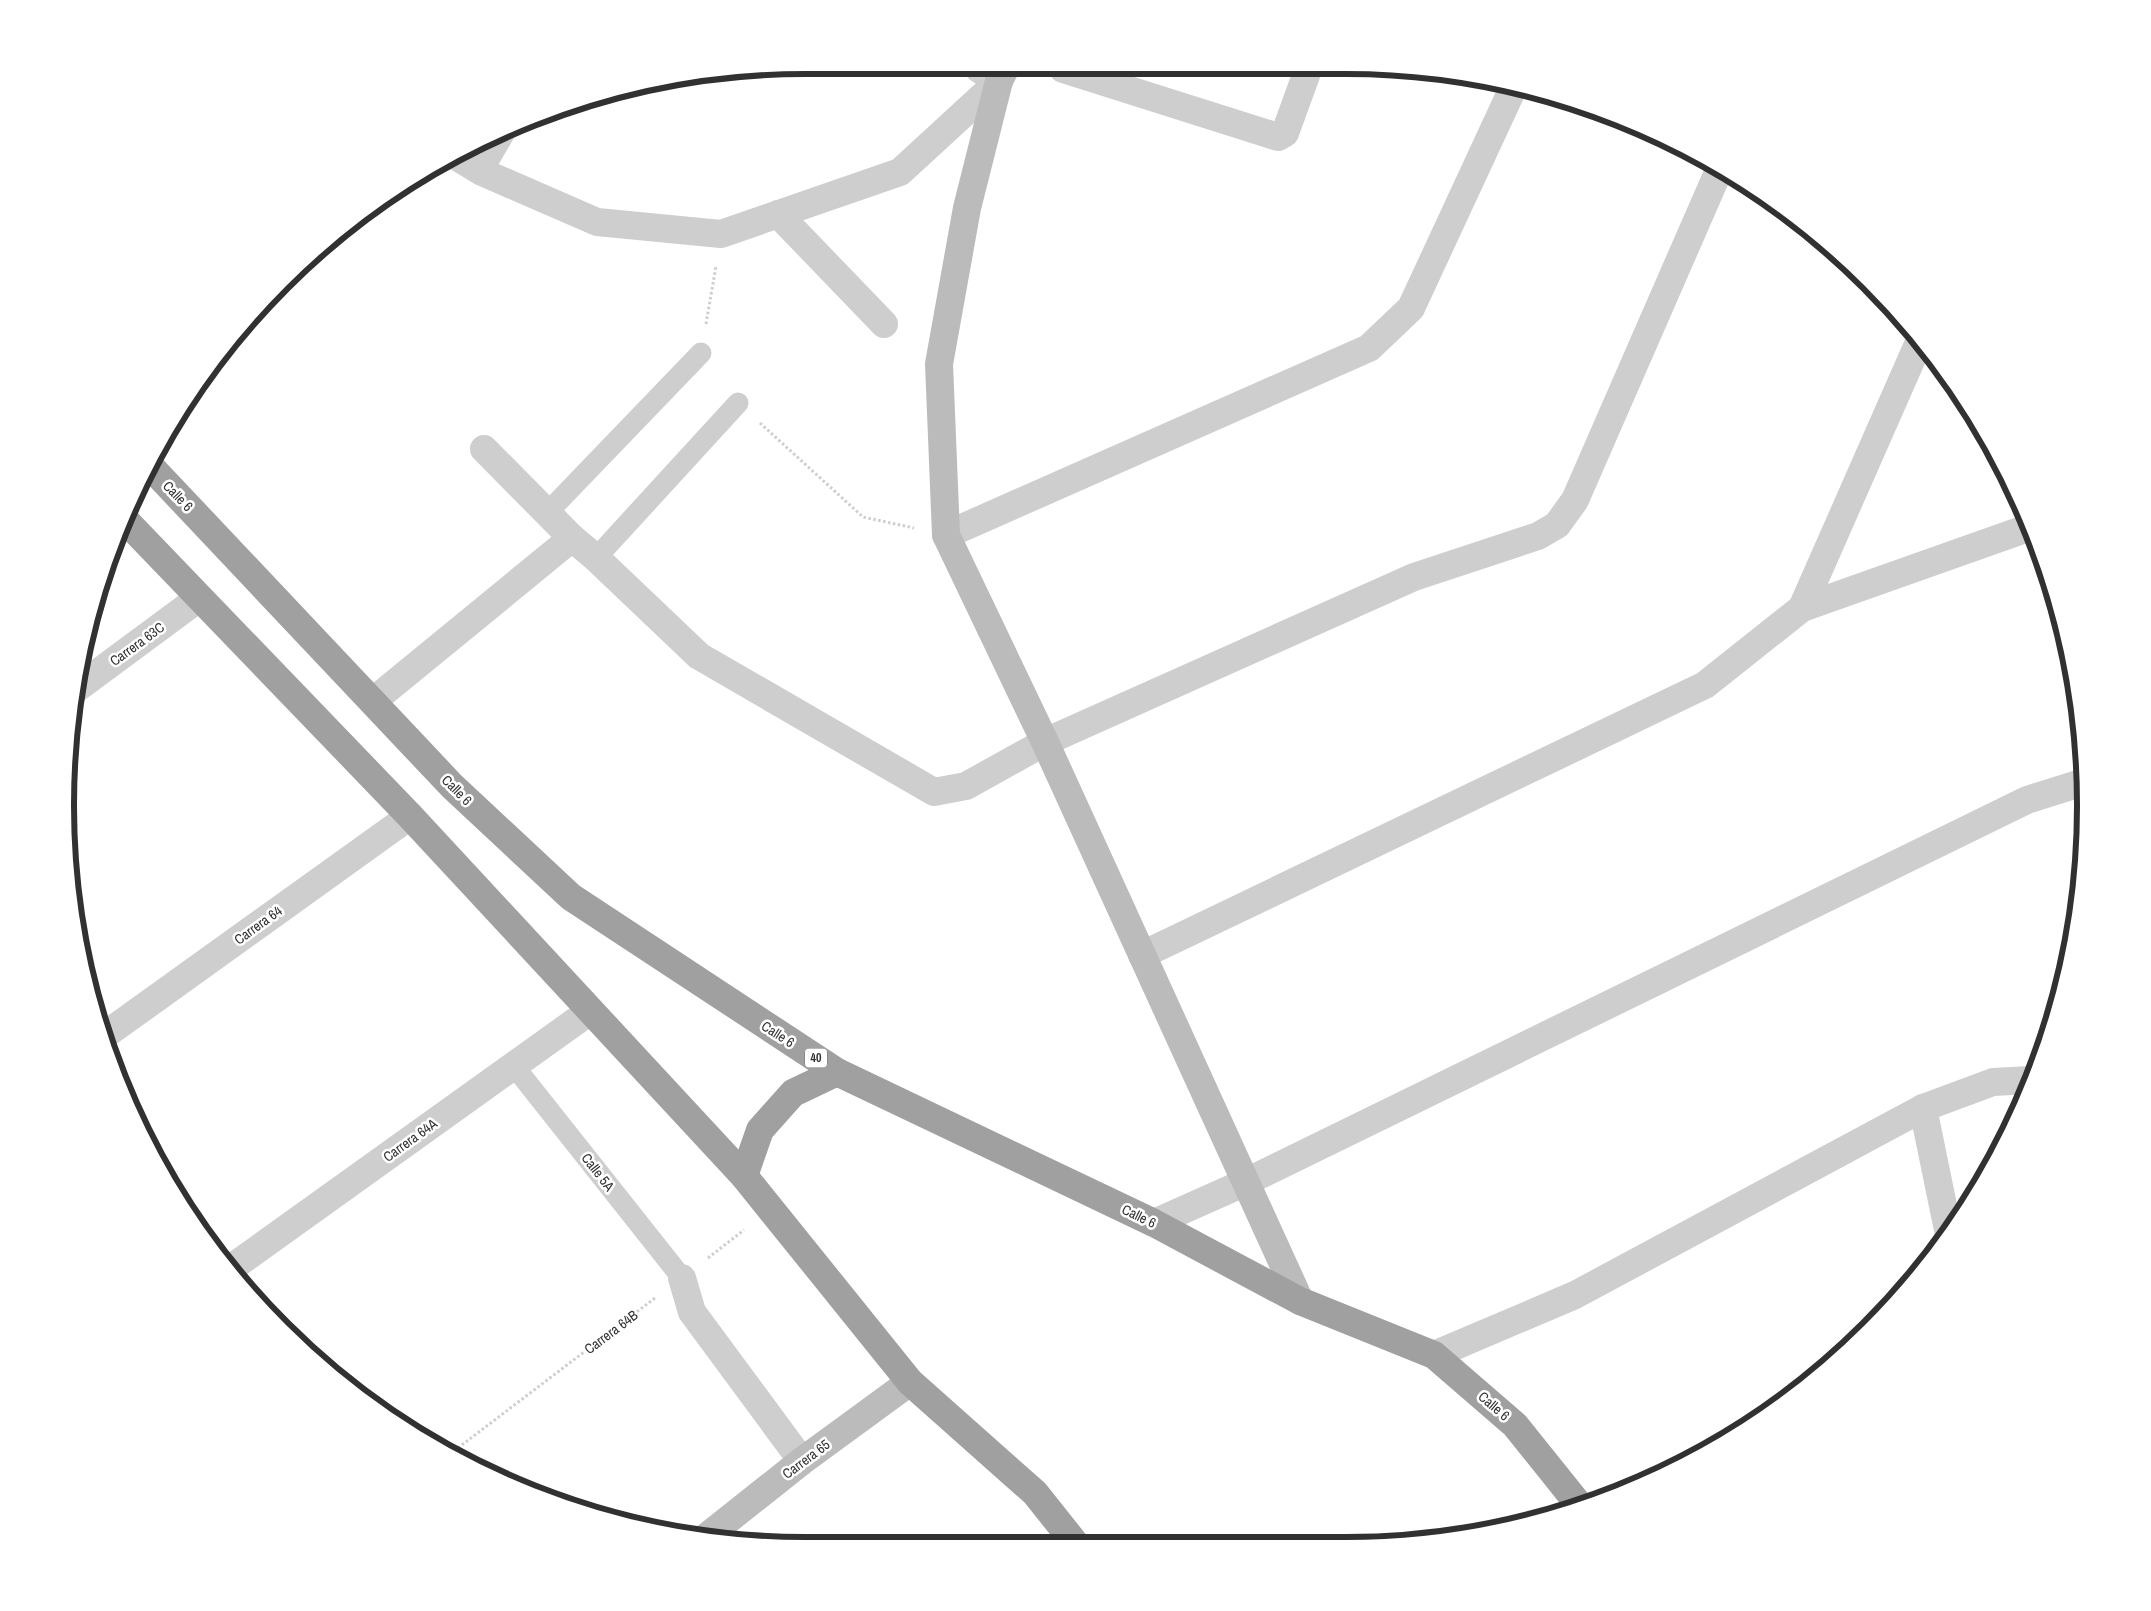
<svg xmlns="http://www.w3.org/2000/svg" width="2151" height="1611" font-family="'Archivo Narrow',sans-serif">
<rect width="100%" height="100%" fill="#fff"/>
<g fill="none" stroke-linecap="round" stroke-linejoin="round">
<!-- path -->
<g stroke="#cecece" stroke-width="3" stroke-dasharray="2.5 2.5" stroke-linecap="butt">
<path d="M706,324L716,266"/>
<path d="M760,423L863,517L914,528"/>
<path d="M708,1258L744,1230"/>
<path d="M450,1454L655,1298"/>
</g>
<!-- pedestrian -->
<g stroke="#cecece" stroke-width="21">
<path d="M482,172L507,129"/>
<path d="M547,513L701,353"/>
<path d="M596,558L738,403"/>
<path d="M514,1066L682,1278"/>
</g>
<!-- minor -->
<g stroke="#cecece" stroke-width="28">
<path d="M1063,69L1278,137L1285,133L1309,67"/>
<path d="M454,155L482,172L597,222L721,234L900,172L999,81L979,69"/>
<path d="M778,214L884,324"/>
<path d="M484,449L572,538L596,558L699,656L934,792L966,786L1045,742L1414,577L1538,536L1557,525L1575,500L1720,168"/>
<path d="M946,535L1369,348L1411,308L1514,86"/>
<path d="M1802,608L1920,340"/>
<path d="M76,689L199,598"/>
<path d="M373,701L572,538"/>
<path d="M1142,955L1705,685L1802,608L2028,528"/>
<path d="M105,1035L410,816"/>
<path d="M1923,1108L1948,1230"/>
<path d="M1154,1223L1246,1182L2027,800L2084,782"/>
<path d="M230,1269L590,1011"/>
<path d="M682,1278L692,1312L802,1461"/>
<path d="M1434,1355L1575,1295L1923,1108L1993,1082L2030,1080"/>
</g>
<!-- secondary -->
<g stroke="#bbb" stroke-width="28">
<path d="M1005,69L999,81L967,208L939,364L946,535L1045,742L1300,1301"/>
<path d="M705,1538L802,1461L910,1382"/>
</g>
<!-- trunk -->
<g stroke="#a0a0a0" stroke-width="28">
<path d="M149,465L452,786L571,897L837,1072L1154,1223L1300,1301L1434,1355L1515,1425L1580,1506"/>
<path d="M124,519L410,816L744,1176L910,1382L1035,1493L1074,1542"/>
<path d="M744,1176L760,1130L793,1093L837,1072"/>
</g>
</g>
<g text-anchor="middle" stroke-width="5" stroke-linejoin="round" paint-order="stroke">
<!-- shield labels -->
<rect fill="#fff" stroke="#6f6f6f" stroke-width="1" x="805" y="1048.5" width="22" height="19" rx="4"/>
<g font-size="12" font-weight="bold" fill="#313131">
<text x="816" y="1062">40</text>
</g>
<!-- street labels -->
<g font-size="14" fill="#313131" stroke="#fff">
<text transform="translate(178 496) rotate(46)" y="5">Calle 6</text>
<text transform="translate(137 644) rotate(-36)" y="5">Carrera 63C</text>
<text transform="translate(457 790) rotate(45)" y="5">Calle 6</text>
<text transform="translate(258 925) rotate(-36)" y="5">Carrera 64</text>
<text transform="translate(778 1034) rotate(33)" y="5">Calle 6</text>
<text transform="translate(410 1140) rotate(-36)" y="5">Carrera 64A</text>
<text transform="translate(598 1172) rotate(52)" y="5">Calle 5A</text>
<text transform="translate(1139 1216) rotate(26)" y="5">Calle 6</text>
<text transform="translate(611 1332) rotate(-37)" y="5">Carrera 64B</text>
<text transform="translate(1494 1406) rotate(41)" y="5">Calle 6</text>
<text transform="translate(806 1459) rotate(-37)" y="5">Carrera 65</text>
</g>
</g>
<!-- crop -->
<path d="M0 0H2151V1611H0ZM805 74H1346A731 731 0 0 1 2077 805V806A731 731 0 0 1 1346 1537H805A731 731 0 0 1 74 806V805A731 731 0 0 1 805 74Z" fill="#fff" fill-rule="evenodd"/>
<path fill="none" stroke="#313131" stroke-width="6" d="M805 74H1346A731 731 0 0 1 2077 805V806A731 731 0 0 1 1346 1537H805A731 731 0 0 1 74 806V805A731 731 0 0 1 805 74Z"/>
</svg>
